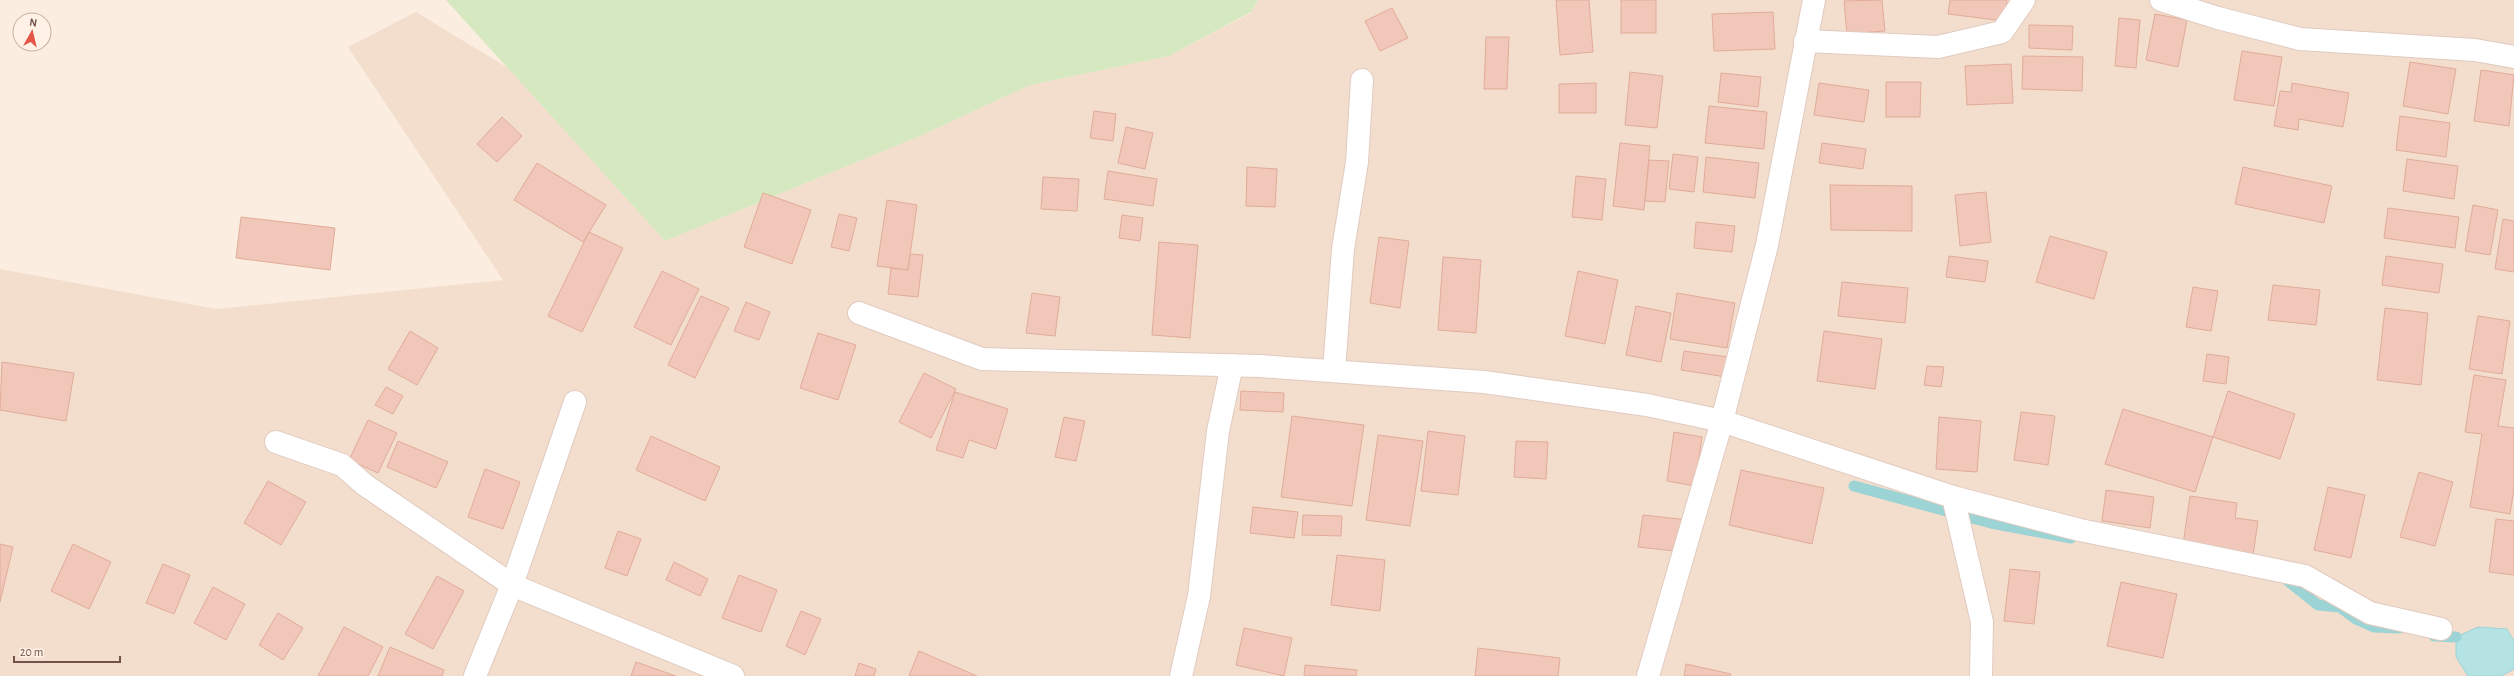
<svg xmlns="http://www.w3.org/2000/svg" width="2514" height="676" font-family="'Alegreya Sans',sans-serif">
<rect width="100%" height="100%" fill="#fbeddf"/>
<!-- residential -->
<path fill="#f3dece" d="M1258,0H2514V676H0V269L216,309L503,280L348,47L416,12L508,68L665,241L920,136L1030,85L1169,56L1251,13Z"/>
<!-- green -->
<path fill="#d5e8bf" d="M446,0H1258L1251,12L1169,56L1030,85L920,136L665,241Z"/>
<!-- water -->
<path fill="#b5e3e4" stroke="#9cd4d5" d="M2478,627L2507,629L2514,641V669L2501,676H2468L2456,657V637Z"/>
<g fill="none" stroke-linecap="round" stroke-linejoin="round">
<!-- stream -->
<g stroke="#9cd4d5" stroke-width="11">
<path d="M1854,486L1991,523L2071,538"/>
<path d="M2283,577L2318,605L2340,607L2356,619L2374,627L2400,628"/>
<path d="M2434,636L2456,637"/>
</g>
</g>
<!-- building -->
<g fill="#f0c7b8" stroke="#e2ab99">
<path d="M1556,0H1589L1593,52L1560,55Z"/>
<rect x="1621" y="0" width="35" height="33"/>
<path d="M1882,0L1885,31L1847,34L1844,1Z"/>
<path d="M1950,0H2007L2004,21L1948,14Z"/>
<path d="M1392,8L1408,38L1380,51L1365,21Z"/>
<path d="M1773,12L1775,49L1714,51L1712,14Z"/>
<path d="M2155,14L2187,20L2178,67L2146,60Z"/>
<path d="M2119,18L2140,20L2136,68L2115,66Z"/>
<path d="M2029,25L2073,26L2072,50L2029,48Z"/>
<path d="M1486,37H1509L1507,89H1484Z"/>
<path d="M2242,51L2282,57L2274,106L2234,100Z"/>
<path d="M2023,56L2083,57L2082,91L2022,89Z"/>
<path d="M2410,62L2456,69L2448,114L2403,106Z"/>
<path d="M2011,64L2013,103L1967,105L1965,66Z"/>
<path d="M2481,70L2514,75L2509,126L2474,121Z"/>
<path d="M1630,72L1663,76L1657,128L1625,125Z"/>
<path d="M1721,73L1761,77L1758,107L1718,102Z"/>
<path d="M1886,82H1921L1920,117H1886Z"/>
<path d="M1596,83V113H1559V84Z"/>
<path d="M1819,83L1869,90L1864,122L1814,115Z"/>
<path d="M2292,83L2349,93L2343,127L2299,119L2298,130L2274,126L2280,91L2291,92Z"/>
<path d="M1709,106L1767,112L1764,149L1705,143Z"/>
<path d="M1094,111L1116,114L1113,141L1090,138Z"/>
<path d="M2400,116L2450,123L2446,157L2396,150Z"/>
<path d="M502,117L522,136L497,162L477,144Z"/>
<path d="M1126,127L1153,133L1145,169L1118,163Z"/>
<path d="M1620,143L1650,146L1644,210L1613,206Z"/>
<path d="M1822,143L1866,149L1863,169L1819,163Z"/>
<path d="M1673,154L1698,157L1694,192L1669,189Z"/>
<path d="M1706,157L1759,163L1755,198L1703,192Z"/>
<path d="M2407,159L2458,166L2454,199L2403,191Z"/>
<path d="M1649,160L1669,161L1665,202L1645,201Z"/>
<path d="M537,163L606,205L583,242L514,200Z"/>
<path d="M1247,167L1277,169L1275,207L1246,206Z"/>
<path d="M2243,167L2332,186L2324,223L2235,204Z"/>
<path d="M1108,171L1157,179L1153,206L1104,199Z"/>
<path d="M1576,176L1606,179L1602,220L1572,217Z"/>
<path d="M1043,177L1079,179L1077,211L1041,209Z"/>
<path d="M1830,185L1912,186V231L1831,230Z"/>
<path d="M1986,192L1991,242L1960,246L1955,195Z"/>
<path d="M763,193L811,210L792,264L744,247Z"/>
<path d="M887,200L917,205L908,270L877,266Z"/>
<path d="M2473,205L2498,210L2490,255L2465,251Z"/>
<path d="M2388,208L2459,217L2455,248L2384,238Z"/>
<path d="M839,214L857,218L849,251L831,247Z"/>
<path d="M1122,215L1143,218L1140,241L1119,238Z"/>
<path d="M241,217L335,228L330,270L236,258Z"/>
<path d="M2503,219L2514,221V272L2495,269Z"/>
<path d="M1696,222L1735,226L1732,252L1694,248Z"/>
<path d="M589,232L623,248L582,332L548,316Z"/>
<path d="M2050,236L2107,252L2094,299L2036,282Z"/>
<path d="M1379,237L1409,241L1400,308L1370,303Z"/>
<path d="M1159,242L1198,245L1190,338L1152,335Z"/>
<path d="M910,254L923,255L918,297L888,294L891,268L908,270Z"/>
<path d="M1949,256L1988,261L1985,282L1946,277Z"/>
<path d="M2386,256L2443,264L2439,293L2382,285Z"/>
<path d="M1443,257L1481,260L1476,333L1438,330Z"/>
<path d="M662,271L699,289L671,345L634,327Z"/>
<path d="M1578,271L1618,280L1605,344L1565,336Z"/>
<path d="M1842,282L1908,288L1905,323L1838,316Z"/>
<path d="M2273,285L2320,290L2316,325L2268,320Z"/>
<path d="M2193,287L2218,291L2211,331L2186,327Z"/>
<path d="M1032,293L1060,297L1055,336L1026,333Z"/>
<path d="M1677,293L1735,303L1727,348L1670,339Z"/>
<path d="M701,296L729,308L695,378L668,365Z"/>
<path d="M746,302L770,312L759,340L734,331Z"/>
<path d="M1636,306L1671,313L1661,362L1626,355Z"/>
<path d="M2385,308L2428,313L2421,385L2377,380Z"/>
<path d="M2478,316L2510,321L2502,374L2469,369Z"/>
<path d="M410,331L438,348L417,385L388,369Z"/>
<path d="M1824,331L1882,339L1875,389L1817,381Z"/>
<path d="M818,333L856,345L838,400L800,388Z"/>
<path d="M1684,351L1728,357L1726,377L1681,370Z"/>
<path d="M2207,354L2229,357L2226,384L2203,381Z"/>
<path d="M2,362L74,373L66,421L0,410Z"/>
<path d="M1927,366L1944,367L1941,387L1924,385Z"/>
<path d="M924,373L956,389L931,438L899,422Z"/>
<path d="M2474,375L2506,380L2498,426L2514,428V489L2510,514L2470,507L2482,434L2465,432Z"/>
<path d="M386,387L403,396L393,414L375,405Z"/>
<path d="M1241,391L1284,393L1283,412L1240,410Z"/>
<path d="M2228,391L2295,414L2280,459L2213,437Z"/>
<path d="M955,392L1008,409L996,449L969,440L963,458L936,450Z"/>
<path d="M2123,409L2213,437L2195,492L2105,464Z"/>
<path d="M2021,412L2055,416L2048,465L2014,460Z"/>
<path d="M1292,416L1364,425L1352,506L1281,497Z"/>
<path d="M1064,417L1085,421L1076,461L1055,457Z"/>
<path d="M1939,417L1981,421L1977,472L1936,469Z"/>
<path d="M368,420L397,433L378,473L349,460Z"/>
<path d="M1428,431L1465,436L1458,495L1421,491Z"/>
<path d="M1674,432L1702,437L1695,486L1667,481Z"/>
<path d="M1378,435L1423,441L1410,526L1366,520Z"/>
<path d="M651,436L720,467L705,501L636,470Z"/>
<path d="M398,441L448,462L436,488L387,467Z"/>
<path d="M1516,441L1548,442L1546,479L1514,477Z"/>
<path d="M485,469L520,482L503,529L468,517Z"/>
<path d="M1741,470L1824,488L1812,544L1729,525Z"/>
<path d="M2419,472L2453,482L2435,546L2400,537Z"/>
<path d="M268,481L306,502L281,545L244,523Z"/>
<path d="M2328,487L2365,495L2351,558L2314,550Z"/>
<path d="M2106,490L2154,497L2150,528L2102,521Z"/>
<path d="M2190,496L2237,503L2235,518L2258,521L2253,555L2183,545Z"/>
<path d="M1253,507L1298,512L1294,538L1250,533Z"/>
<path d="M1303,515L1342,516L1341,536L1302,535Z"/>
<path d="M1643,515L1688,520L1684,552L1638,547Z"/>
<path d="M2496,519L2514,521V575L2489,572Z"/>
<path d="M618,531L641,539L627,576L605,568Z"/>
<path d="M0,544L13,547L0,602Z"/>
<path d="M73,544L111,562L89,609L51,591Z"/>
<path d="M1337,555L1385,560L1380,611L1331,605Z"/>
<path d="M674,562L708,579L700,596L666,580Z"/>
<path d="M163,564L190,575L174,614L146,603Z"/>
<path d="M2010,569L2040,572L2034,624L2004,621Z"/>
<path d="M739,575L777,590L761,632L722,618Z"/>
<path d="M437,576L464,591L433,649L405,634Z"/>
<path d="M2121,582L2177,594L2163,658L2107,646Z"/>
<path d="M213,587L245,604L226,640L194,623Z"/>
<path d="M801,611L821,619L805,655L786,646Z"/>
<path d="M278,613L303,628L283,660L259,645Z"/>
<path d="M344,627L383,647L368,676H318Z"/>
<path d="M1244,628L1292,638L1284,676L1236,665Z"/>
<path d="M390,647L444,670L442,676H378Z"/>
<path d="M1478,648L1560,658L1558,676H1475Z"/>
<path d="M919,651L977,676H909Z"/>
<path d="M636,662L676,676H631Z"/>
<path d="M859,663L876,669L874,676H855Z"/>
<path d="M1686,664L1731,674L1730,676H1684Z"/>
<path d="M1305,665L1357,670L1356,676H1304Z"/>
</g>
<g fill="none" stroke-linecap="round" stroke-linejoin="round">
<!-- street casing -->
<g stroke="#e1cabf" stroke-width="24">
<g id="street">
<path d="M2161,0L2218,18L2300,39L2475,50L2514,57"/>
<path d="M1805,41L1938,47L2002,32L2024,0"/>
<path d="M859,313L982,359L1260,366L1484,382L1647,405L1722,421L1953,497L2080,530L2305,576L2370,613L2441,629"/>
<path d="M1334,371L1343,249L1357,162L1362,80"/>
<path d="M276,442L342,465L365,485L512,585L733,676"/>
<path d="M1953,497L1982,622L1981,676"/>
<path d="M475,676L512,585L575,402"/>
<path d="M1181,676L1199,596L1218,431L1232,365"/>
<path d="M1648,676L1722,421L1767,245L1814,0"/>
</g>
</g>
<!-- street -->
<use href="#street" stroke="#fff" stroke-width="22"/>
</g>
<!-- north arrow -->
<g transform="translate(32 32) rotate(8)"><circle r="19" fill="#fff1e5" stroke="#c6b1a6"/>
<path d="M0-3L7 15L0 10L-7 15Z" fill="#e45646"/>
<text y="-6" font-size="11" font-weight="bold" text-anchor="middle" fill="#715148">N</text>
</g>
<!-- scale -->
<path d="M14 656v6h106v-6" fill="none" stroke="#715148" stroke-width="2"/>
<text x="20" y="656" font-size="12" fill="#715148" stroke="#fff1e5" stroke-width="3" paint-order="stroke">20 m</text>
</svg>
